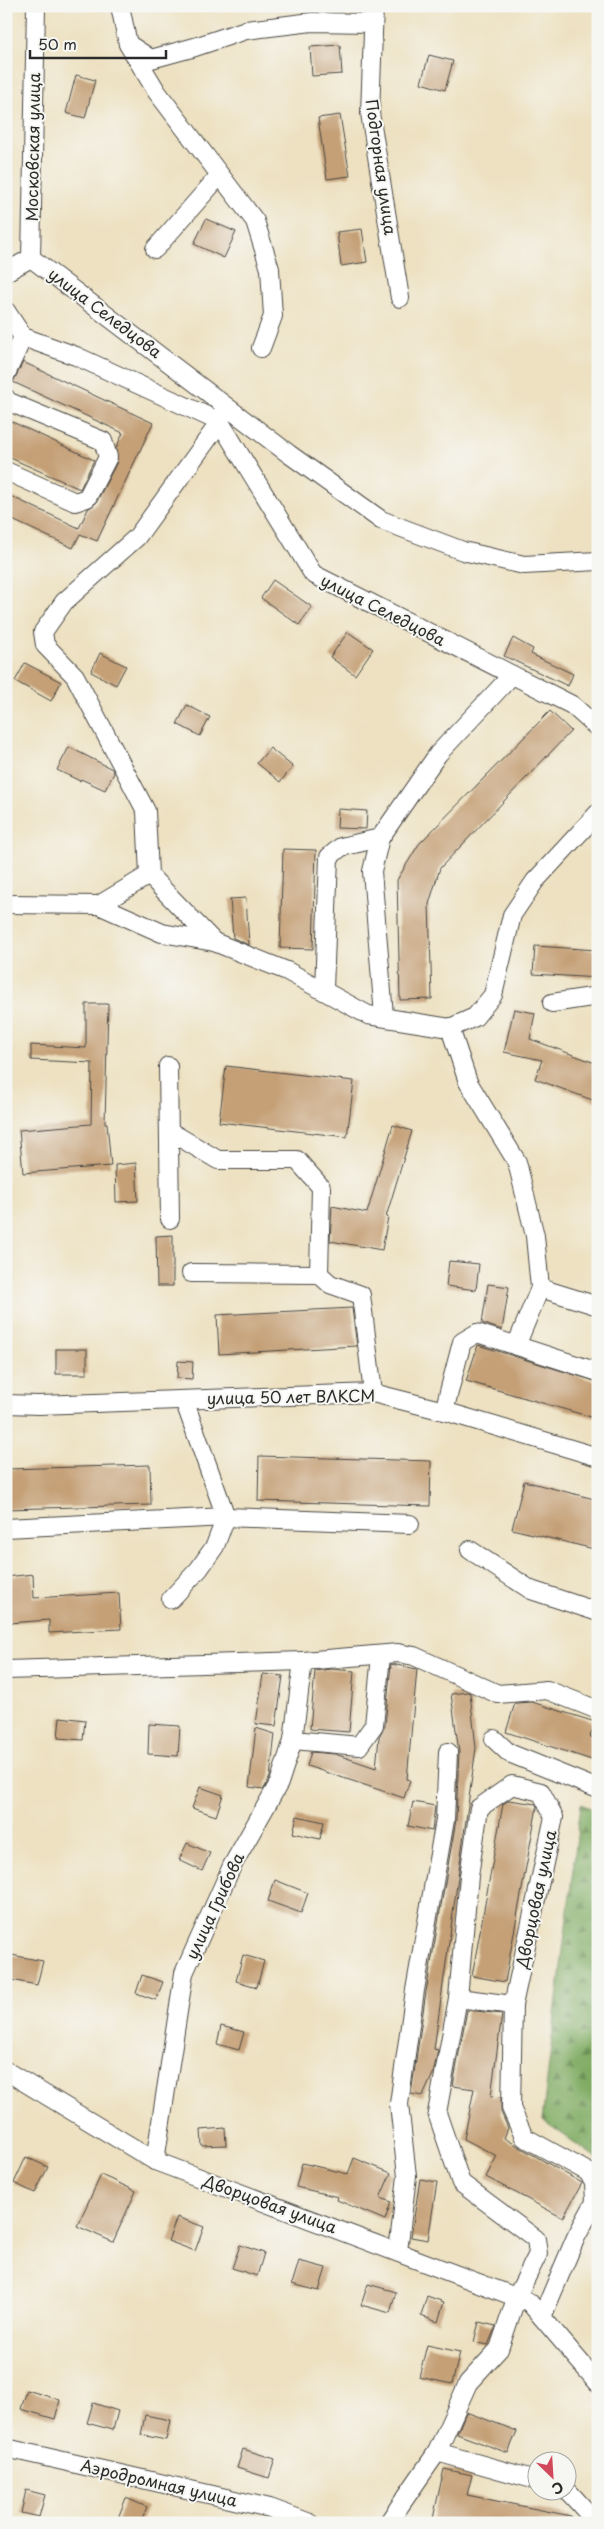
<svg xmlns="http://www.w3.org/2000/svg" width="604" height="2529" font-family="'Playpen Sans',sans-serif">
<defs>
<pattern id="forest-firs" width="22" height="20" patternUnits="userSpaceOnUse" patternTransform="scale(1.25)"><rect width="22" height="20" fill="#80ac63"/><path d="M5 1l3.5 6h-7zM16 11l3.5 6h-7z" fill="#698c52"/></pattern>
</defs>
<rect width="100%" height="100%" fill="#f6f6f2"/>
<filter id="ink" filterUnits="userSpaceOnUse"><feTurbulence type="fractalNoise" baseFrequency=".02" numOctaves="2"/><feDisplacementMap in="SourceGraphic" scale="10" xChannelSelector="R" yChannelSelector="G"/><feConvolveMatrix kernelMatrix="1 2 1 2 8 2 1 2 1" color-interpolation-filters="sRGB"/></filter>
<filter id="wash" filterUnits="userSpaceOnUse"><feTurbulence type="fractalNoise" baseFrequency=".0096" numOctaves="4" result="noise"/><feDisplacementMap in="SourceGraphic" scale="20" xChannelSelector="R" yChannelSelector="G"/><feGaussianBlur stdDeviation="1.12" result="paint"/><feColorMatrix in="noise" values="0 0 0 0 0 0 0 0 0 0 0 0 0 0 0 0 0 1.4 0 .05"/><feComposite in="paint" operator="in"/></filter>
<g filter="url(#wash)">
<rect width="100%" height="100%" fill="#ede1c1"/>
<!-- forest -->
<path fill="url(#forest-firs)" stroke="#566c47" d="M581,1804L598,1811V2159L542,2120Z"/>
<g id="blocks">
<!-- building -->
<g fill="#c5a077">
<path d="M340,45L342,74L312,76L310,47Z"/>
<path d="M429,55L453,61L445,90L421,83Z"/>
<path d="M76,75L95,80L85,118L66,113Z"/>
<path d="M340,115L350,176L327,179L318,118Z"/>
<path d="M206,219L236,232L224,258L194,244Z"/>
<path d="M362,229L367,262L341,266L337,232Z"/>
<path d="M23,362L153,423L97,541L80,534L73,548L6,517V494L79,528L88,509L96,503L117,462L116,448L123,433L13,382Z"/>
<path d="M6,419L94,460L80,489L6,456Z"/>
<path d="M273,580L312,607L299,625L261,598Z"/>
<path d="M348,632L373,649L355,675L330,657Z"/>
<path d="M513,638L533,649L531,654L573,674L568,686L504,656Z"/>
<path d="M100,653L126,666L116,685L91,672Z"/>
<path d="M25,663L61,682L51,701L15,681Z"/>
<path d="M187,705L210,717L200,736L177,724Z"/>
<path d="M550,711L571,731L440,868L429,904L432,999L400,1000L397,880L419,844Z"/>
<path d="M69,747L112,769L114,773L105,790L81,779L80,781L57,770Z"/>
<path d="M270,748L293,767L280,782L257,763Z"/>
<path d="M338,809L367,811L366,829L337,828Z"/>
<path d="M283,849L316,850L313,949L280,948Z"/>
<path d="M246,898L249,945L233,938L230,899Z"/>
<path d="M535,946L598,950V978L533,974Z"/>
<path d="M86,1004H108L105,1123H107L111,1166L23,1173L19,1130L91,1124L92,1063L31,1060V1045L86,1048Z"/>
<path d="M514,1009L535,1013L530,1039L598,1064V1102L535,1079L542,1060L504,1052Z"/>
<path d="M226,1066L354,1081L347,1137L219,1122Z"/>
<path d="M393,1125L412,1131L386,1217H388L382,1250L330,1241L332,1206L367,1213Z"/>
<path d="M136,1163L138,1201L116,1202L115,1165Z"/>
<path d="M173,1235V1286H157L156,1236Z"/>
<path d="M449,1261L479,1264L476,1290L446,1286Z"/>
<path d="M488,1284L509,1287L502,1330L482,1323Z"/>
<path d="M352,1308L357,1346L219,1354L217,1315Z"/>
<path d="M478,1345L598,1382V1419L466,1381Z"/>
<rect x="56" y="1349" width="31" height="25"/>
<path d="M178,1361L193,1362L192,1379L177,1378Z"/>
<path d="M259,1456L431,1461L430,1506L258,1501Z"/>
<path d="M150,1465L151,1505L6,1509V1469Z"/>
<path d="M524,1481L598,1500V1550L512,1529Z"/>
<path d="M33,1574L34,1598L119,1593L121,1629L49,1633V1620L9,1623L6,1577Z"/>
<path d="M391,1664L417,1669L407,1779L410,1780L404,1798L307,1766L311,1752L335,1754L376,1768L379,1737L385,1726Z"/>
<path d="M331,1669L354,1671L349,1732L310,1729L315,1671Z"/>
<path d="M263,1674L283,1676L276,1726L256,1724Z"/>
<path d="M467,1692L470,1693L476,1748L434,2049L438,2050L433,2074L423,2096L411,2094L426,1992L456,1820L459,1752L451,1694Z"/>
<path d="M532,1702L595,1722L590,1737L598,1740V1762L506,1732L515,1703Z"/>
<path d="M60,1717L85,1720L83,1740L58,1738Z"/>
<path d="M149,1724L180,1726L178,1756L148,1754Z"/>
<path d="M256,1728L275,1734L270,1777L264,1789L249,1787Z"/>
<path d="M200,1787L223,1795L216,1816L192,1808Z"/>
<path d="M509,1800L536,1804L537,1807L505,1982L472,1976L503,1804Z"/>
<path d="M413,1802L435,1806L432,1831L408,1826Z"/>
<path d="M297,1816L324,1822L320,1839L293,1833Z"/>
<path d="M187,1843L210,1853L202,1871L179,1860Z"/>
<path d="M275,1880L308,1893L301,1913L268,1901Z"/>
<path d="M6,1954L43,1961L37,1985L6,1979Z"/>
<path d="M243,1955L264,1961L257,1987L236,1981Z"/>
<path d="M142,1975L163,1982L156,2000L136,1993Z"/>
<path d="M467,2010L502,2014L491,2096L501,2097V2112L508,2128L504,2138L582,2183L563,2218L486,2177L497,2156L464,2139L474,2089L453,2086Z"/>
<path d="M221,2026L244,2032L239,2050L217,2044Z"/>
<path d="M225,2128L226,2145L202,2146L201,2130Z"/>
<path d="M26,2157L48,2167L35,2193L14,2183Z"/>
<path d="M354,2158L391,2173L380,2198L391,2202L385,2220L337,2200L338,2197L296,2187L302,2163L348,2174Z"/>
<path d="M101,2175L136,2191L113,2242L77,2226Z"/>
<path d="M420,2179L437,2182L428,2240L411,2237Z"/>
<path d="M177,2217L204,2227L195,2251L168,2241Z"/>
<path d="M240,2245L264,2253L257,2276L232,2268Z"/>
<path d="M299,2261L326,2268L319,2291L292,2284Z"/>
<path d="M368,2284L396,2292L390,2313L361,2305Z"/>
<path d="M427,2296L444,2302L438,2322L421,2316Z"/>
<path d="M479,2322L496,2326L488,2345L474,2342Z"/>
<path d="M427,2345L460,2352L452,2384L419,2377Z"/>
<path d="M27,2390L60,2400L55,2419L21,2409Z"/>
<path d="M93,2403L118,2411L113,2430L87,2423Z"/>
<path d="M466,2412L517,2431L508,2453L457,2434Z"/>
<path d="M145,2415L170,2420L166,2440L141,2435Z"/>
<path d="M243,2449L275,2459L269,2478L237,2468Z"/>
<path d="M444,2469L472,2475L467,2495L571,2516L570,2523H432Z"/>
<path d="M26,2490L45,2495L39,2517L21,2513Z"/>
<path d="M126,2498L147,2507L140,2523H116Z"/>
</g>
</g>
</g>
<g filter="url(#ink)">
<use href="#blocks" fill-opacity="0" stroke="#484642" stroke-width="1"/>
<g fill="none" stroke-linecap="round" stroke-linejoin="round">
<!-- minor casing -->
<g stroke="#484642" stroke-width="20">
<g id="minor">
<path d="M120,6L128,44L151,59L195,47L246,30L312,22L372,23"/>
<path d="M374,6L370,113L400,298"/>
<path d="M128,44L157,92L255,221L270,269L273,316L261,348"/>
<path d="M155,249L220,175"/>
<path d="M31,258L289,454L381,520L463,551L524,565L598,561"/>
<path d="M31,258L36,6"/>
<path d="M6,272L31,258"/>
<path d="M6,311L23,337L76,356L220,422L137,537L64,602L43,632L45,645L75,676L146,811L149,875L214,942"/>
<path d="M6,374L23,337"/>
<path d="M6,398L7,401L103,441L108,457L87,498L75,502L6,471"/>
<path d="M222,414L220,422L313,574L572,705L598,728"/>
<path d="M6,904L99,905L162,933L214,942L287,971L368,1015L450,1028L475,1017L493,995L512,915L535,881L598,813"/>
<path d="M99,905L149,875"/>
<path d="M324,989L329,857L341,847L380,838"/>
<path d="M552,1003L598,996"/>
<path d="M384,1016L372,871L380,838L438,754L512,675"/>
<path d="M450,1028L468,1082L517,1162L535,1236L540,1288L516,1346"/>
<path d="M168,1066L170,1219"/>
<path d="M169,1131L218,1160H297L321,1187L319,1274L330,1284L361,1295L373,1393"/>
<path d="M191,1273L319,1274"/>
<path d="M540,1288L598,1306"/>
<path d="M6,1404L39,1405L373,1393L444,1411L598,1457"/>
<path d="M444,1411L462,1342L477,1333L598,1372"/>
<path d="M6,1528L226,1517L410,1524"/>
<path d="M470,1550L531,1590L598,1612"/>
<path d="M171,1599L199,1569L215,1546L226,1517L184,1400"/>
<path d="M6,1670L303,1661"/>
<path d="M494,1739L509,1753L598,1789"/>
<path d="M293,1740L359,1746L374,1725L381,1656"/>
<path d="M458,1998L513,2005"/>
<path d="M6,2071L155,2161L529,2302L598,2383"/>
<path d="M155,2161L184,1973L232,1866L279,1783L293,1740L303,1661L398,1653L414,1656L498,1694L547,1690L598,1710"/>
<path d="M398,2251L407,2176L399,2104L415,1990L445,1820L448,1752"/>
<path d="M6,2448L270,2508L310,2523"/>
<path d="M437,2452L536,2480"/>
<path d="M566,2489L597,2523"/>
<path d="M388,2523L437,2452L468,2383L499,2349L517,2296L538,2254L536,2239L461,2183L437,2113L458,1998L469,1876L479,1808L512,1785L541,1792L554,1817L513,2005L511,2108L524,2137L588,2172L594,2183L595,2202L576,2237L542,2317"/>
</g>
</g>
<!-- minor -->
<use href="#minor" stroke="#fff" stroke-width="18"/>
</g>
</g>
<g text-anchor="middle" stroke-width="4" stroke-linejoin="round" paint-order="stroke">
<!-- street labels -->
<g font-size="16" fill="#2b2b2b" stroke="#f6f6f2">
<text transform="translate(33 147) rotate(-89)" y="6">Московская улица</text>
<text transform="translate(381 167) rotate(82)" y="6">Подгорная улица</text>
<text transform="translate(105 313) rotate(37)" y="6">улица Селедцова</text>
<text transform="translate(383 610) rotate(27)" y="6">улица Селедцова</text>
<text transform="translate(291 1397) rotate(-1)" y="6">улица 50 лет ВЛКСМ</text>
<text transform="translate(536 1899) rotate(-78)" y="6">Дворцовая улица</text>
<text transform="translate(215 1906) rotate(-65)" y="6">улица Грибова</text>
<text transform="translate(270 2204) rotate(20)" y="6">Дворцовая улица</text>
<text transform="translate(159 2483) rotate(13)" y="6">Аэродромная улица</text>
</g>
</g>
<!-- margin -->
<rect width="604" height="2529" fill="none" stroke="#f6f6f2" stroke-width="25"/>
<!-- north arrow -->
<g transform="translate(552 2476) rotate(155)"><circle r="24" fill="#f6f6f2" stroke="#a5a5a2"/>
<path d="M0-4L9 19L0 12L-9 19Z" fill="#d1495b"/>
<text y="-8" font-size="14" font-weight="bold" text-anchor="middle" fill="#2b2b2b">С</text>
</g>
<!-- scale -->
<path d="M30 50v8h136v-8" fill="none" stroke="#2b2b2b" stroke-width="2.5"/>
<text x="38" y="50" font-size="15" fill="#2b2b2b" stroke="#f6f6f2" stroke-width="4" paint-order="stroke">50 m</text>
</svg>
